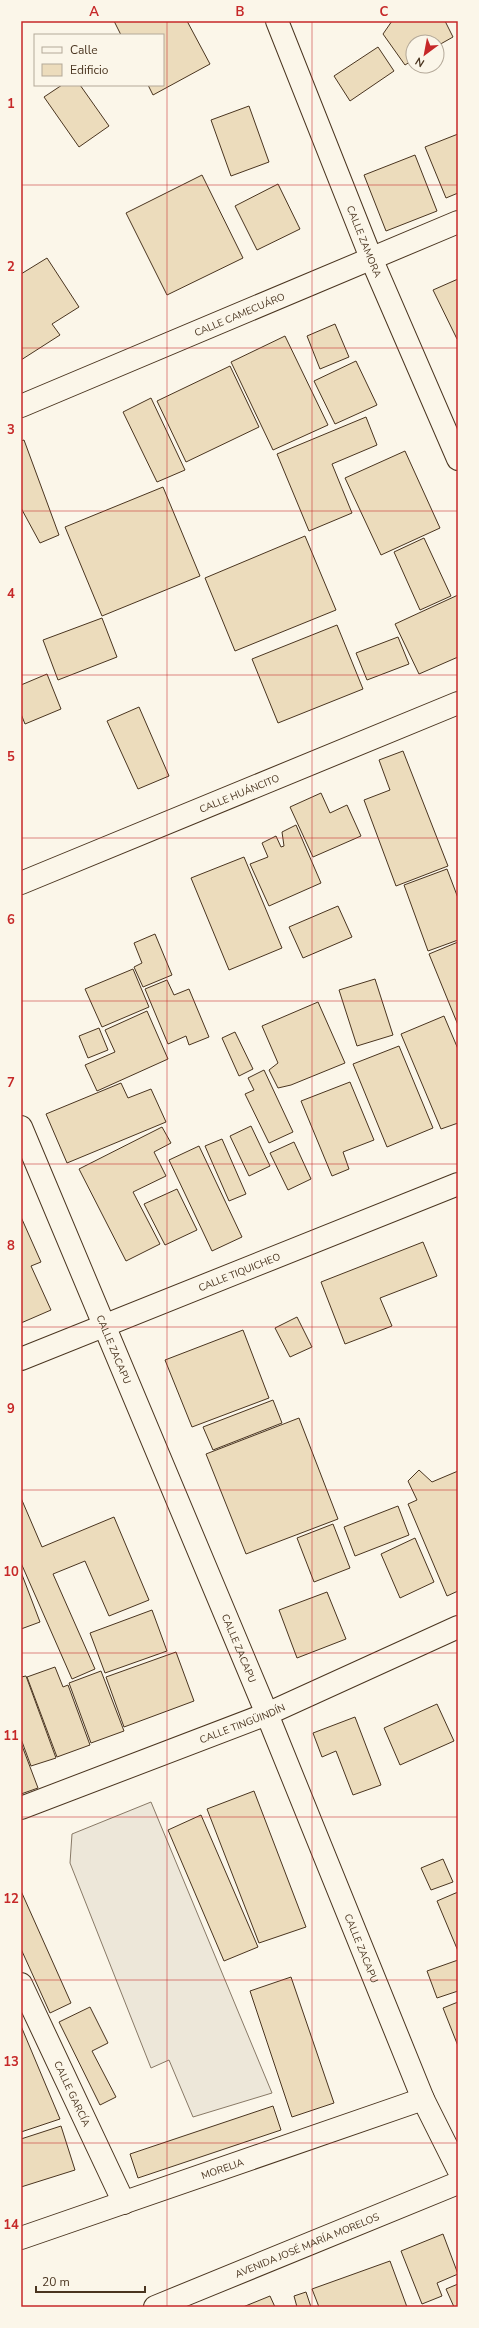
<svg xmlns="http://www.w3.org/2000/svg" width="479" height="2328" font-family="'Nunito Sans',sans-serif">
<rect width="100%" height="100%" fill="#fbf6e9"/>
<!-- parking -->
<path fill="#ede7d9" stroke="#887966" d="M151,1802L272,2093L193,2117L169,2060L151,2068L70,1863L72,1834Z"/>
<!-- building -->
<g fill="#ecdcbc" stroke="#4a3520">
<path d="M114,21H187L210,64L153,95L148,85H163V35H121Z"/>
<path d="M392,21H445L453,37L437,46V42H413V60L405,65L383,34Z"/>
<path d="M378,47L394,71L350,101L334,76Z"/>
<path d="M62,85H80L109,126L79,147L44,97Z"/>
<path d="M249,106L269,162L231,176L211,120Z"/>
<path d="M458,134V193L446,198L425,147Z"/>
<path d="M415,155L437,211L386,231L364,175Z"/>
<path d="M202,175L243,258L167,295L126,213Z"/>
<path d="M278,184L300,229L257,250L235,206Z"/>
<path d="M47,258L79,307L52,324L60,335L21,360V274Z"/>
<path d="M458,279V338L457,339L433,290Z"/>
<path d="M335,324L349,357L320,369L307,336Z"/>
<path d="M285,336L328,425L273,450L231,362Z"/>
<path d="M356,361L377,405L335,424L314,381Z"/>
<path d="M230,366L259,427L186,462L157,401Z"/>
<path d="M151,398L185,470L157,482L123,412Z"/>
<path d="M366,417L377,445L332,464L352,513L309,531L277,454Z"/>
<path d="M24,440L59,535L40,543L21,508V441Z"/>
<path d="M405,451L440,528L381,555L345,478Z"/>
<path d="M163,487L200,576L102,616L65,527Z"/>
<path d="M305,536L336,610L235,651L205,578Z"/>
<path d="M424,538L451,596L420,610L394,552Z"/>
<path d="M458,595V657L419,674L395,624Z"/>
<path d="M102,618L117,657L58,680L43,640Z"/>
<path d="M337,625L363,689L278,723L252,659Z"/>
<path d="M398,637L409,664L367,680L356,653Z"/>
<path d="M47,674L61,709L25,724L21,714V685Z"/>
<path d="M139,707L169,776L138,789L107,721Z"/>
<path d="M403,751L448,866L396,886L364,800L390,790L379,760Z"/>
<path d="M321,793L330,813L347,805L361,836L313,857L290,807Z"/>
<path d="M296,825L321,883L269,906L250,864L268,857L262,843L276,836L281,847L284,846L282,832Z"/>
<path d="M244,857L282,948L229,970L191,878Z"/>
<path d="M447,869L458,898V940L428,951L404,885Z"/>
<path d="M338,906L352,937L303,958L289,927Z"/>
<path d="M155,934L172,975L143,987L134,967L142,963L134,943Z"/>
<path d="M458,942V1025L429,954Z"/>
<path d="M133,969L149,1007L102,1027L85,989Z"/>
<path d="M375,979L393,1035L357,1046L339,990Z"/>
<path d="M167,980L174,995L189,989L209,1037L189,1045L186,1036L168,1044L145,989Z"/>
<path d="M318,1002L345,1063L291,1085L278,1088L269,1070L278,1063L262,1026Z"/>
<path d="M147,1011L168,1059L97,1091L85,1065L115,1052L105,1030Z"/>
<path d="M444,1016L458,1049V1123L441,1129L401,1034Z"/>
<path d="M99,1028L108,1050L88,1058L79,1036Z"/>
<path d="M235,1032L253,1069L239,1076L222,1038Z"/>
<path d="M399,1046L433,1128L387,1147L353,1064Z"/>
<path d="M264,1070L293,1132L269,1143L245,1094L254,1090L248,1078Z"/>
<path d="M350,1082L374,1140L343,1152L349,1169L332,1176L301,1101Z"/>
<path d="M121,1083L128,1098L151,1089L166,1122L67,1163L46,1114Z"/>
<path d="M251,1126L270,1166L249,1176L230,1136Z"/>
<path d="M162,1127L171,1143L154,1152L166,1176L133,1192L160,1244L126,1261L79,1169Z"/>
<path d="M222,1139L246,1194L229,1201L205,1146Z"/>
<path d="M294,1142L311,1179L288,1190L270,1153Z"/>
<path d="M199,1146L242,1237L212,1251L169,1160Z"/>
<path d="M177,1189L197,1230L165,1245L144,1204Z"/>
<path d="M21,1217L41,1262L31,1266L51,1310L21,1323Z"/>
<path d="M423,1242L437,1276L380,1298L392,1326L345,1344L321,1282Z"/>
<path d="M297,1317L312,1347L290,1357L275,1328Z"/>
<path d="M243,1330L269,1398L192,1427L165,1360Z"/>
<path d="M273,1400L282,1423L213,1450L203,1427Z"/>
<path d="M299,1418L338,1519L246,1554L206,1454Z"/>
<path d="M419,1470L432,1482L458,1471V1591L447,1596L408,1504L417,1500L408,1481Z"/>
<path d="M21,1498L42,1547L114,1517L149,1600L109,1616L85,1561L53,1574L95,1669L72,1679L21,1563Z"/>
<path d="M398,1506L409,1535L355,1556L344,1527Z"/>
<path d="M333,1524L350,1568L314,1582L297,1538Z"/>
<path d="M415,1538L434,1582L400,1598L381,1554Z"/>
<path d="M21,1572L40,1622L21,1629Z"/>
<path d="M327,1592L346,1639L297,1658L279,1610Z"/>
<path d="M152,1610L167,1651L105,1673L90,1633Z"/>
<path d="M176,1652L194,1701L124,1727L106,1677Z"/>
<path d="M55,1667L63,1687L68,1685L90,1745L57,1757L27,1677Z"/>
<path d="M101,1671L124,1731L91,1743L69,1683Z"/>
<path d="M26,1676L56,1758L31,1766L21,1739V1677Z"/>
<path d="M437,1704L454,1741L400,1765L384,1728Z"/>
<path d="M355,1717L381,1785L353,1795L336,1751L322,1757L313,1733Z"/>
<path d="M21,1743L38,1788L21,1794Z"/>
<path d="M254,1791L306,1927L259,1943L207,1809Z"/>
<path d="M201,1815L258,1947L224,1961L168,1830Z"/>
<path d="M443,1859L453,1882L431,1890L421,1868Z"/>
<path d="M21,1891L71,2003L50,2013L21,1949Z"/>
<path d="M458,1892V1951L437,1901Z"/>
<path d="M458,1960V1991L437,1998L427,1971Z"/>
<path d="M291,1977L334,2103L292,2117L250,1991Z"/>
<path d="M458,2002V2046L443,2008Z"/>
<path d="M90,2007L108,2043L92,2051L116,2097L100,2105L59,2022Z"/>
<path d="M21,2026L60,2119L21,2132Z"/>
<path d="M273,2106L281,2130L138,2178L130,2154Z"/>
<path d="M61,2126L75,2170L21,2187V2139Z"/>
<path d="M443,2234L458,2274L437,2283L442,2296L422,2304L401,2251Z"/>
<path d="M390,2261L407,2307H319L312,2289Z"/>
<path d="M458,2284V2307H454L446,2289Z"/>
<path d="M306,2292L311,2307H297L294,2296Z"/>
<path d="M270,2296L275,2307H243Z"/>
</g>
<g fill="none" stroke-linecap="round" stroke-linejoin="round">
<!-- street casing -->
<g stroke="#4a3520" stroke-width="24">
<g id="street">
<path id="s1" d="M277,21L371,258L458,459"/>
<path id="s2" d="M21,406L458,222"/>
<path id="s3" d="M21,883L458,703"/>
<path id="s4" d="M21,1127L267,1714L423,2099L458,2169"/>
<path id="s5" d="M21,1359L458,1184"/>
<path id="s6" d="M21,1808L267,1714L458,1627"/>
<path id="s7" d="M21,1984L124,2203"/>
<path id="s8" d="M21,2238L423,2099"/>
</g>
</g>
<!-- primary casing -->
<g stroke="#4a3520" stroke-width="24">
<g id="primary">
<path id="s9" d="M155,2307L458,2183"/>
</g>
</g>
<!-- street -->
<use href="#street" stroke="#fbf6e9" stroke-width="22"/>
<!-- primary -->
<use href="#primary" stroke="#fbf6e9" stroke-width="22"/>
</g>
<!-- grid -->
<path fill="none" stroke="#c62828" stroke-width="1" stroke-opacity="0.55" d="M167,21V2307M312,21V2307M21,185H458M21,348H458M21,511H458M21,675H458M21,838H458M21,1001H458M21,1164H458M21,1327H458M21,1490H458M21,1653H458M21,1817H458M21,1980H458M21,2143H458"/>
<g text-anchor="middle" stroke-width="3" stroke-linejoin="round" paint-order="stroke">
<!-- street labels -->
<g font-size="10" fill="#4a3520" stroke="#fbf6e9">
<text dy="4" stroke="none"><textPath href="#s1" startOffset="237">CALLE ZAMORA</textPath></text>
<text dy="4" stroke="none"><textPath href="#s2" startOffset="237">CALLE CAMECUÁRO</textPath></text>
<text dy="4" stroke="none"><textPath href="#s3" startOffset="236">CALLE HUÁNCITO</textPath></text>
<text dy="4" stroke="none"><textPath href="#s5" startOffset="235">CALLE TIQUICHEO</textPath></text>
<text dy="4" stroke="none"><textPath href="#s4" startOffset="241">CALLE ZACAPU</textPath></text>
<text dy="4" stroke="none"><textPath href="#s4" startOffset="565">CALLE ZACAPU</textPath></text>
<text dy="4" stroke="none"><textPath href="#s6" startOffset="237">CALLE TINGÜINDÍN</textPath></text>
<text dy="4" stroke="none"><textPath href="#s4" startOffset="889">CALLE ZACAPU</textPath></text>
<text dy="4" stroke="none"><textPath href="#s7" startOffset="121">CALLE GARCÍA</textPath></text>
<text dy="4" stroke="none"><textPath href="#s8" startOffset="213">MORELIA</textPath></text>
<text dy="4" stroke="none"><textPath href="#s9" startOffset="164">AVENIDA JOSÉ MARÍA MORELOS</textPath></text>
</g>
</g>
<!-- border -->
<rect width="479" height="2328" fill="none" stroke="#fbf6e9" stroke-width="44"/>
<!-- legend -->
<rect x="34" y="34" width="130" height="52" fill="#fbf6e9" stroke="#b4a999"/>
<rect x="42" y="47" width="20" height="6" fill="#fbf6e9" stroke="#b4a999"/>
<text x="70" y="54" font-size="12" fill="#4a3520">Calle</text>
<rect x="42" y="64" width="20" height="12" fill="#ecdcbc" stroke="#b4a999"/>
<text x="70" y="74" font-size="12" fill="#4a3520">Edificio</text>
<!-- north arrow -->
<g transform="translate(425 54) rotate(212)"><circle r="19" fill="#fbf6e9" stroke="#b4a999"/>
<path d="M0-3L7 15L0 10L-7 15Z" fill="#c62828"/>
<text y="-6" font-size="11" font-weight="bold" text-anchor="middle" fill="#4a3520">N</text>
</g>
<!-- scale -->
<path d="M36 2286v6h109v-6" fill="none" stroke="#4a3520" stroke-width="2"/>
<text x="42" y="2286" font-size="12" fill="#4a3520" stroke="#fbf6e9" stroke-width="3" paint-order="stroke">20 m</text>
<rect x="22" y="22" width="435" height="2284" fill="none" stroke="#c62828" stroke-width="1.5"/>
<g font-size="13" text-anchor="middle" font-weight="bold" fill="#c62828">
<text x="94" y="16">A</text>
<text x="240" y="16">B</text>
<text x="384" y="16">C</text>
<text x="11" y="108">1</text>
<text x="11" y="271">2</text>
<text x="11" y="434">3</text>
<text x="11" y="598">4</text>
<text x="11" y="761">5</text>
<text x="11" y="924">6</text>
<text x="11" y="1087">7</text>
<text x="11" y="1250">8</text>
<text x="11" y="1413">9</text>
<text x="11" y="1576">10</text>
<text x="11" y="1740">11</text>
<text x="11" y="1903">12</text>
<text x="11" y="2066">13</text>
<text x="11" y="2229">14</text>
</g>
</svg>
